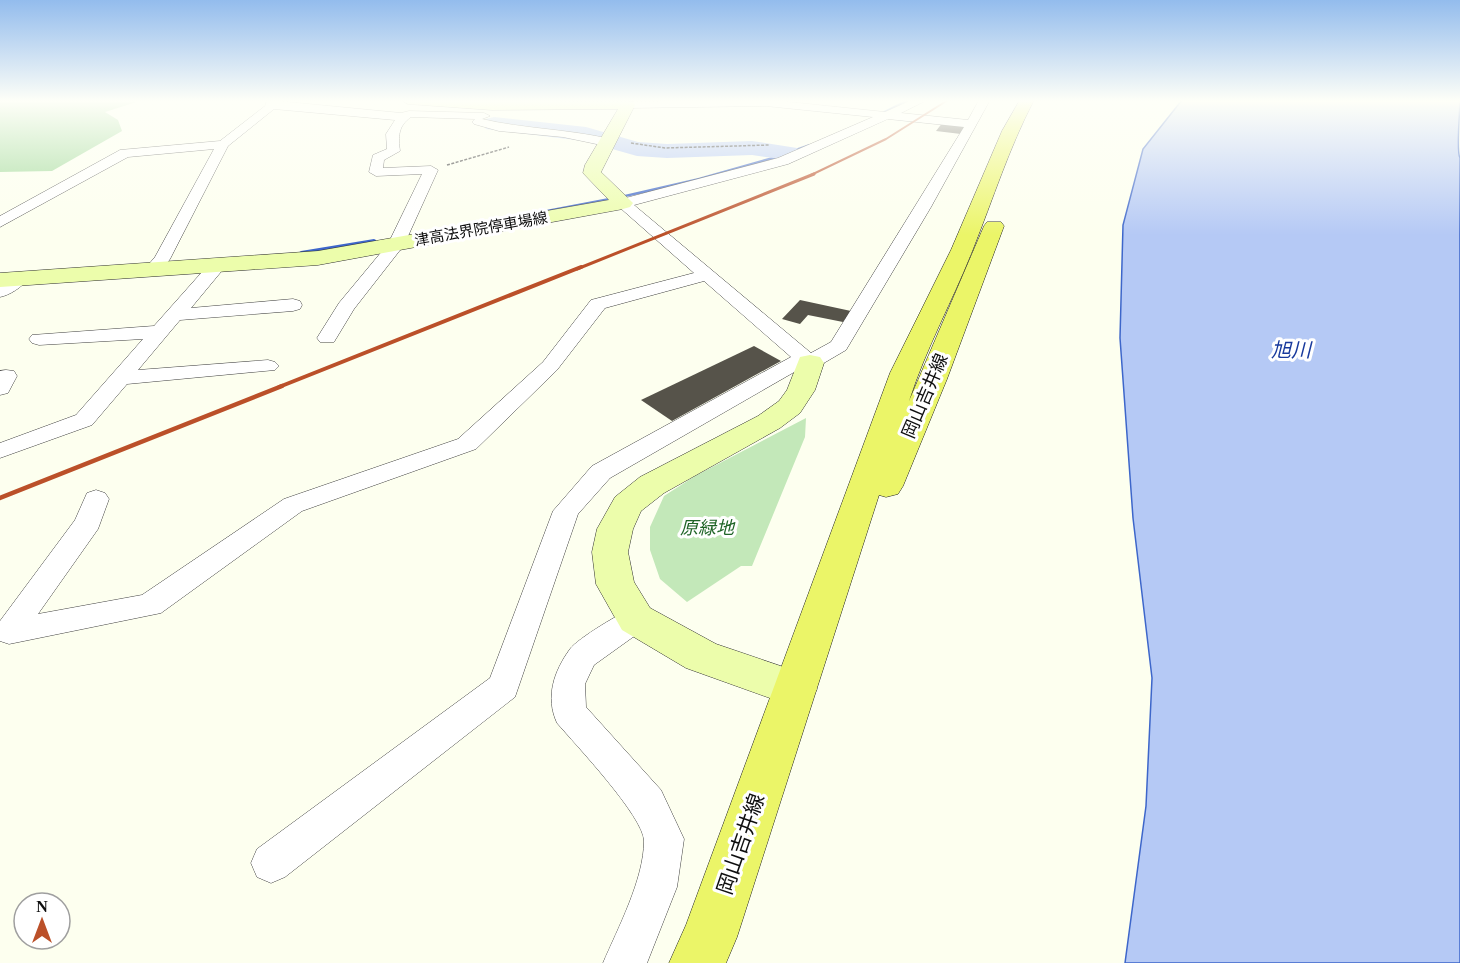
<svg xmlns="http://www.w3.org/2000/svg" width="1460" height="963" font-family="'Times New Roman','Noto Sans JP',serif">
<rect width="100%" height="100%" fill="#fdffef"/>
<!-- green -->
<path fill="#c3e8b9" d="M806,418L805,437L752,566H741L687,602L660,579L650,550V527L664,496L695,476Z"/>
<!-- forest -->
<path fill="#a1d999" d="M0,100H143L105,112L118,120L122,131L52,171L0,172Z"/>
<!-- water -->
<path fill="#b5c9f5" stroke="#3d66ca" stroke-width="1.5" d="M1182,100H1460C1460,112 1456,152 1460,158V963H1125L1146,806L1152,678L1133,518L1120,338L1123,225L1143,149Z"/>
<g fill="none" stroke-linecap="round" stroke-linejoin="round">
<!-- stream -->
<g fill="#3d66ca" fill-rule="evenodd">
<path d="M906,100H911L875,118L872,117Z"/>
<path d="M809,144L812,145C789,157 752,166 725,173C655,193 583,206 511,218L509,217L624,195L698,178L772,157Z"/>
<path d="M374,239L376,240V242L301,255L298,253L301,251Z"/>
</g>
<!-- river -->
<path fill="#b5c9f5" fill-rule="evenodd" d="M494,117L586,127L638,142L667,144L752,141L797,148L800,153L797,158L788,160L752,155L667,158L637,156L584,141L486,129L483,124L486,119Z"/>
</g>
<!-- building -->
<g fill="#56534a">
<path d="M943,122L967,124L961,134L936,131Z"/>
<path d="M800,300L851,311L843,322L808,315L800,324L782,319Z"/>
<path d="M754,346L781,361L672,421L641,400Z"/>
</g>
<g fill="none" stroke-linecap="round" stroke-linejoin="round">
<!-- street casing -->
<g stroke="#414141" stroke-width="1">
<g id="street">
<path d="M267,100L401,113L409,111L484,113L490,116L482,119C524,129 568,129 610,139L612,142L606,146L563,137L499,131L474,124L472,122L475,119L411,117C398,126 398,137 400,151L384,160L383,168L431,166L438,170L404,245L354,309L334,342H320L317,338L339,303L388,244L422,174L376,176L369,172L373,155L387,149L386,134L395,120L274,109L228,146L170,259L159,274H147L144,270L155,257L214,149L128,157L0,227V216L120,150L220,141L265,106Z"/>
<path d="M770,100L885,112L912,100H927L901,113L968,120L979,100H990L931,207L846,350L817,367L810,369L803,367L610,478L578,514L515,697L285,877L271,883L257,877L251,863L257,849L490,678L553,511L592,466L791,357L704,281L605,308L557,370L476,449L302,511L161,613L9,644L0,641V621L75,520L87,493L96,490L105,493L109,499L98,529L38,614L142,595L284,499L458,439L543,362L591,300L694,273L618,206L616,203L618,200L778,158L873,117L766,106L628,108L622,105L628,102ZM888,119L964,127L831,342L811,353L634,205L788,164Z"/>
<path d="M216,262L222,263L225,267L191,308L293,299L300,301L302,305L300,309L293,311L180,320L138,370L268,360L275,362L279,366L275,370L127,384L92,425L0,458V443L76,415L143,339L39,345L32,343L29,339L32,335L154,326L210,263Z"/>
<path d="M19,274L25,275L28,279C22,287 10,295 0,297V284Z"/>
<path d="M6,370L14,371L17,376L8,393L0,395V371Z"/>
<path d="M636,607L647,611L651,619L647,627L594,665L585,684L586,707L661,790L684,839L677,887L647,963H603C618,928 644,879 644,841C644,817 575,744 557,723C545,697 554,671 570,649C577,639 623,611 636,607Z"/>
</g>
</g>
<!-- secondary casing -->
<g stroke="#303030" stroke-width="1">
<g id="secondary">
<path d="M401,100L633,102L635,105L601,172L633,203L630,207L623,209L318,265L0,287V273L318,251L609,200L583,173L585,165L618,109L492,110L408,104Z"/>
<path d="M810,355L820,357L824,363L815,390L800,413L780,428L664,493L641,511L633,529L628,552L634,582L650,608L716,644L810,676L817,689L810,702L795,707L686,668L622,630L596,584L592,552L597,529L615,497L640,477L758,416L779,401L787,390L800,357Z"/>
</g>
</g>
<!-- primary casing -->
<g stroke="#1f1f1f" stroke-width="1">
<path id="primary" d="M1020,100H1034C1009,148 993,199 973,249C953,300 926,348 909,401L984,226L987,222H1001L1004,226L947,379L903,486L898,494L886,497L879,495L737,937L726,963H669L686,925L890,373L951,250L1002,131Z"/>
</g>
<!-- path -->
<g stroke="#303030" stroke-width="1.5" stroke-dasharray="3 1.5" stroke-linecap="butt">
<path d="M631,143L665,148L769,145"/>
<path d="M447,165L509,147"/>
</g>
<!-- street -->
<use href="#street" fill="#fff" fill-rule="evenodd"/>
<!-- secondary -->
<use href="#secondary" fill="#ecfdab" fill-rule="evenodd"/>
<!-- primary -->
<use href="#primary" fill="#ebf568" fill-rule="evenodd"/>
<!-- rail-far3 -->
<path stroke="#bb5029" stroke-width="2" d="M811,175L886,139L948,100"/>
<!-- rail-far2 -->
<path stroke="#bb5029" stroke-width="3" d="M577,269L814,174"/>
<!-- rail-far1 -->
<path stroke="#bb5029" stroke-width="4" d="M279,387L581,267"/>
<!-- rail -->
<path stroke="#bb5029" stroke-width="4.5" d="M0,498L282,386"/>
</g>
<!-- sky -->
<linearGradient id="sky" x2="0" y2="1"><stop stop-color="#93bced"/><stop offset="0.43" stop-color="#fefff8"/><stop offset="1" stop-color="#fefff8" stop-opacity="0"/></linearGradient>
<rect width="1460" height="235" fill="url(#sky)"/>
<g text-anchor="middle" stroke-width="6" stroke-linejoin="round" paint-order="stroke">
<!-- far-street labels -->
<g font-size="15" fill="#0e0e0e" stroke="#fff">
<text transform="translate(481 229) rotate(-10)" y="5">津高法界院停車場線</text>
</g>
<!-- street labels -->
<g font-size="18" fill="#0e0e0e" stroke="#fff">
<text transform="translate(925 396) rotate(-67)" y="6">岡山吉井線</text>
</g>
<!-- park labels -->
<g font-size="18" font-style="italic" fill="#1f6427" stroke="#fff">
<text x="707" y="534">原緑地</text>
</g>
<!-- water labels -->
<g font-size="20" font-style="italic" fill="#193a9d" stroke="#fff">
<text x="1291" y="357">旭川</text>
</g>
<!-- near-street labels -->
<g font-size="21" fill="#0e0e0e" stroke="#fff">
<text transform="translate(741 844) rotate(-71)" y="7">岡山吉井線</text>
</g>
</g>
<!-- north arrow -->
<g transform="translate(42 921)"><circle r="28" fill="#ffffff" stroke="#9f9f9f" stroke-width="1.5"/>
<path d="M0-4.5L10 22L0 15L-10 22Z" fill="#bb5029"/>
<text y="-9" font-size="16" font-weight="bold" text-anchor="middle" fill="#0e0e0e">N</text>
</g>
</svg>
